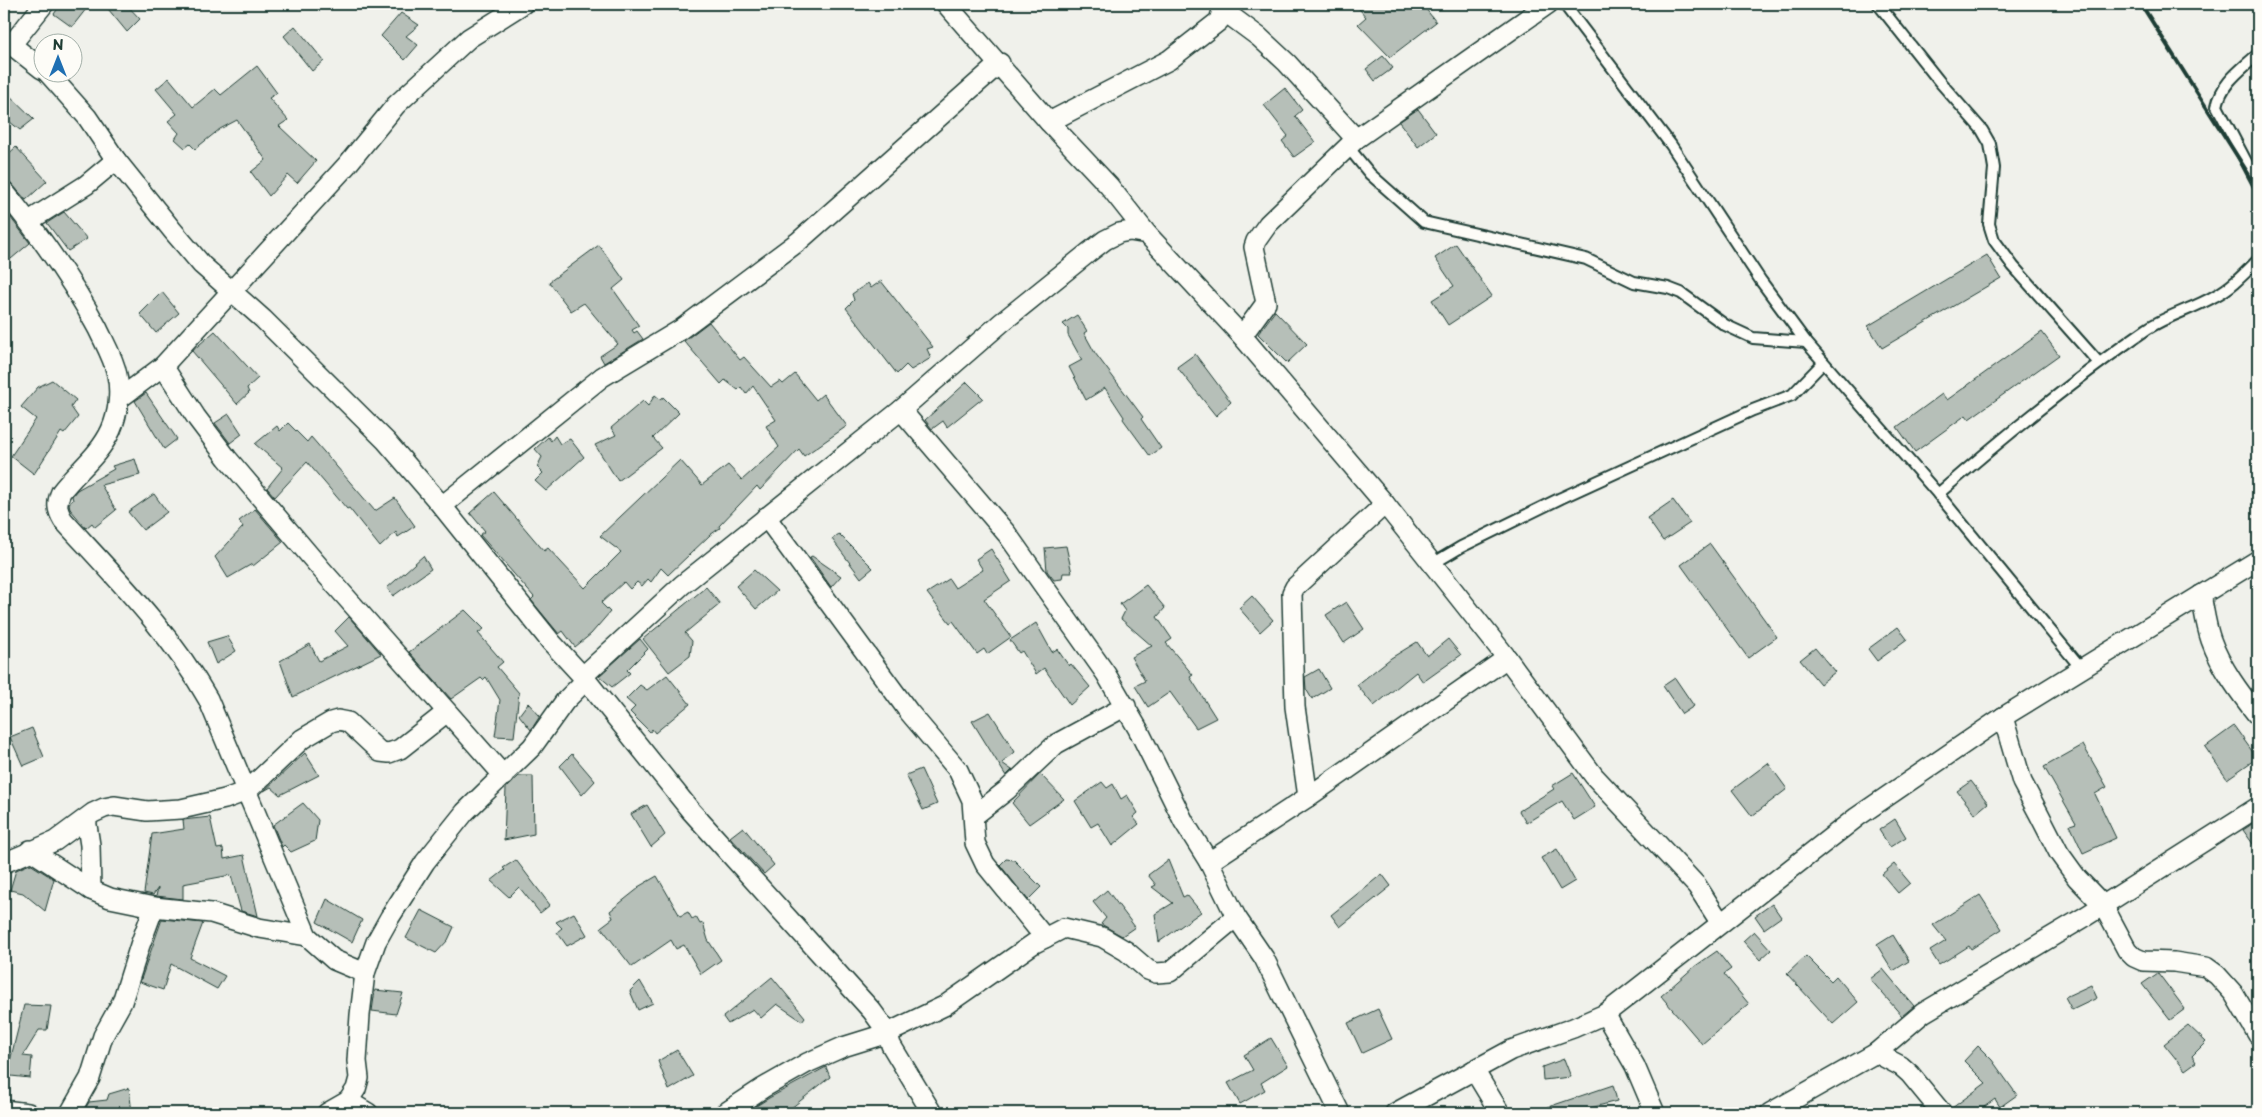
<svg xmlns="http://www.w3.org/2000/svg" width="2262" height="1117" font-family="'Playpen Sans',sans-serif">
<rect width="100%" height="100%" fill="#f0f1eb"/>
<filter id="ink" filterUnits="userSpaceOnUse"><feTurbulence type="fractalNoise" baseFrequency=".02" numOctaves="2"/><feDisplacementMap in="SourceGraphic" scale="10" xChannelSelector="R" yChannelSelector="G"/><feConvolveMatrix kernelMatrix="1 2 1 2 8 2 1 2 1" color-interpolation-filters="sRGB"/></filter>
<g filter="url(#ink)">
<!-- building -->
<g fill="#b6bfb8" stroke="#1f3d34">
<path d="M61,4H90L72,27L54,14Z"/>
<path d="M104,4H126L140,19L127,32Z"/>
<path d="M1355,4H1422L1436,22L1390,57L1358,24L1366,17Z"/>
<path d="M401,13L419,25L406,36L418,45L405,60L381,36Z"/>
<path d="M295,26L324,61L312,71L284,36Z"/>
<path d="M1383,56L1393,68L1375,81L1366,69Z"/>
<path d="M257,66L277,93L269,98L288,120L279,126L316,161L297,183L288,175L269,196L251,172L266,160L237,120L220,129L195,149L190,144L185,148L175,139L179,133L168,121L177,114L156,89L169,78L193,107L215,89L221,95Z"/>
<path d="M1285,88L1302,110L1295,116L1315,142L1294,157L1282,141L1288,136L1264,105Z"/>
<path d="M4,90L34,119L20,130L4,117Z"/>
<path d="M1418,109L1436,133L1418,147L1399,122Z"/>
<path d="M16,147L47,181L26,200L4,175V158Z"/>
<path d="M4,209L30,243L11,259L4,252Z"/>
<path d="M64,212L87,239L68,251L47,223Z"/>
<path d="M1456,244L1492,296L1448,325L1432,300L1454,286L1435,258Z"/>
<path d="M599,245L624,280L613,289L639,326L632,330L634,333L637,331L643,339L604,363L600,356L618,344L584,303L571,311L549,282Z"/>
<path d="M1987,255L2001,278L1882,348L1868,326Z"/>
<path d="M881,281L933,347L927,349L931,358L911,370L906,365L897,374L846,308L854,300L852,294L868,283L871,288Z"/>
<path d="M162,292L179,313L156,333L140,314Z"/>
<path d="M1275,311L1307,344L1287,363L1258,334Z"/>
<path d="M1077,315L1087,331L1084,333L1095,353L1143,417L1141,419L1161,448L1150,456L1123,419L1124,417L1105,388L1086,400L1069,367L1082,360L1068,335V329L1063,324Z"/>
<path d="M709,322L740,360L744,357L771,387L780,381L783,384L795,374L816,400L823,394L847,426L804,456L799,449L760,490L757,486L719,526L720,528L710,535L668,575L661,568L651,582L648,579L642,586L637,582L630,589L624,582L601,603L610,612L591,634L575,647L563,631L559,634L531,600L534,597L480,535L485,531L470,513L494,492L544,551L548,548L585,588L621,552L600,536L680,460L702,485L728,465L742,480L779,447L766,426L776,420L753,386L746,394L741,387L738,390L725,380L721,384L684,341Z"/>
<path d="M215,331L258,378L247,388L249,393L237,404L192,351Z"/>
<path d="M2042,332L2059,355L1969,419L1966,415L1915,452L1897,427L1942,394L1947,400Z"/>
<path d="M1195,354L1231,402L1216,416L1177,367Z"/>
<path d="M52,380L76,400L71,407L78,417L64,434L61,432L34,474L11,456L36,419L21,407L38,387Z"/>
<path d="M967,382L983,398L947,427L943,421L932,429L925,420Z"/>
<path d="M146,393L177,439L164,449L135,401Z"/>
<path d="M655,395L661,400L663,397L679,413L653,438L662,448L618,481L595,445L616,435L611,428L643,401L648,406Z"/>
<path d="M229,414L242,434L230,443L215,423Z"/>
<path d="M288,423L307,442L311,437L375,511L395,498L415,526L398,537L396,532L380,547L349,508L347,509L307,462L275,497L267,488L283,468L255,444L277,426L280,431Z"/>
<path d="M555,436L560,444L570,439L584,457L546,491L535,481L543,473L537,467L542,457L535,449L548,437L551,441Z"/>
<path d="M135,459L140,475L101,485L116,510L95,527L92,523L86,528L70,509L69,503L73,500L72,496L77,490L114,469L112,466Z"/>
<path d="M154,494L167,512L143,530L128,512Z"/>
<path d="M1673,500L1690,523L1663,541L1647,518Z"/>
<path d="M255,509L283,542L253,566L252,564L228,578L215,557L243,527L239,521Z"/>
<path d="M839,534L873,568L861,578L832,539Z"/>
<path d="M1710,544L1777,637L1748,658L1681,565Z"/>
<path d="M1066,546L1072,573H1063L1062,579L1054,580L1047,571L1045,548Z"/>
<path d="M991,549L1011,581L984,599L1011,637L987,654L984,649L977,654L953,621L950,623L927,593L949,579L955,588L983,570L976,559Z"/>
<path d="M423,556L431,569L393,596L387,588Z"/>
<path d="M812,556L841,576L831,587L810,557Z"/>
<path d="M754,570L777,591L756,609L736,586Z"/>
<path d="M1146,585L1165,608L1157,617L1172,639L1166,643L1193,675L1190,677L1216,718L1196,728L1170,692L1148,707L1135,686L1145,681L1131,657L1152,646L1121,619L1125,611L1120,604Z"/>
<path d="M706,587L720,604L685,633L692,641L690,656L669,672L643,639Z"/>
<path d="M1252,596L1273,620L1260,632L1239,608Z"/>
<path d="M1346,602L1364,629L1344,643L1326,615Z"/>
<path d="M465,610L484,629L478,633L503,662L497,667L519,693L514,737L495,736L500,700L486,677L483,680L481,678L451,699L409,652Z"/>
<path d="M349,617L381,654L293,697L280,661L310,644L319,661L348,646L335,631Z"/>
<path d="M1036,623L1052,652L1057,649L1069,666L1071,664L1090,687L1070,705L1044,668L1036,674L1022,651L1019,653L1010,640Z"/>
<path d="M1898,627L1907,639L1877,661L1868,649Z"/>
<path d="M227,636L236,651L216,664L207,642Z"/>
<path d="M640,639L648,649L627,670L630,673L612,687L599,676Z"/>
<path d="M1448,639L1461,655L1423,682L1416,672L1374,706L1357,685L1391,658L1417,642L1427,656Z"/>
<path d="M1815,648L1835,672L1820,684L1800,660Z"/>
<path d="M1319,669L1330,688L1312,699L1306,689L1305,677Z"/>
<path d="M667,675L690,704L655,733L652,729L650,732L630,712L635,707L626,699L640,685L647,690Z"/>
<path d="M1675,678L1694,706L1682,714L1663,686Z"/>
<path d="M528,703L540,716L531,730L519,715Z"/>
<path d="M990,712L1015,752L1002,763L1012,770L1006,776L972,721Z"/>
<path d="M2234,726L2257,758L2227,779L2205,747Z"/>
<path d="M32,728L44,757L23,766L10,737Z"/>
<path d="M2083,745L2107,787L2095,794L2116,838L2083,853L2070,825L2076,823L2044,767Z"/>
<path d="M305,753L319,775L280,795L271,787L264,791Z"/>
<path d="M572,754L595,781L582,795L560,766Z"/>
<path d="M1768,763L1787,789L1752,816L1732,790Z"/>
<path d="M921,769L937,804L923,810L906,775Z"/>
<path d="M1573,773L1595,807L1574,820L1562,801L1526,823L1519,811L1554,789L1552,786Z"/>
<path d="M1040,774L1064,799L1029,824L1012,803Z"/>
<path d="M519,776H533L534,834L504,840L506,788Z"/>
<path d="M1971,781L1988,803L1975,814L1957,791Z"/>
<path d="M1102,782L1107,788L1113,784L1121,799L1127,795L1138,813L1133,817L1139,824L1112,846L1098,823L1091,827L1075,801Z"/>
<path d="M303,803L318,820L315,841L291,852L284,845L282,847L273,825Z"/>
<path d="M647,805L665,835L651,847L631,814Z"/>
<path d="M210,817L217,849L223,848L224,859L244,855L258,916L241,911L231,875L183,884V899L156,896L158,888L153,895L144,893L152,834L184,829L183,820Z"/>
<path d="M1895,819L1906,837L1890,847L1879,830Z"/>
<path d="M2258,820V851L2243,830Z"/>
<path d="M743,827L774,865L764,874L730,837Z"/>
<path d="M1557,849L1575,881L1560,890L1541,858Z"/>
<path d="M1006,859L1014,860L1041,887L1028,900L1000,865Z"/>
<path d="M516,860L550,905L540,913L519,887L509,897L491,881L505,870L503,868Z"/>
<path d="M1168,860L1183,897L1187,895L1201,912L1159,942L1155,914L1173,903L1152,887L1156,885L1148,875Z"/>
<path d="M30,864L54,879L45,911L23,893L10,890L16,870Z"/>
<path d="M1894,864L1910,883L1898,893L1882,874Z"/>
<path d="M1382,874L1391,886L1340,927L1331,915Z"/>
<path d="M657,876L680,916L688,912L692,919L696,917L700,924L703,923L708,940L721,960L701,974L684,945L676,949L671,940L632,967L601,927L613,918L610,911L639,888L638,887Z"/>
<path d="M1107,890L1135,927L1122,936L1101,924L1106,918L1093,902Z"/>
<path d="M1980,895L2002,929L1971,949L1969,946L1939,965L1930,951L1946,941L1933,925Z"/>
<path d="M327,899L362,920L352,942L317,922Z"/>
<path d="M1772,904L1781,917L1764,929L1755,916Z"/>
<path d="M421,910L454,927L448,940L436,953L406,938Z"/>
<path d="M574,913L587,935L567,946L557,932L562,928L556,922Z"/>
<path d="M162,919L203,923L190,958L225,976L217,989L171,964L163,990L140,982Z"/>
<path d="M1754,931L1771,950L1760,960L1743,941Z"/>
<path d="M1893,935L1909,961L1893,971L1877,945Z"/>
<path d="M1717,951L1731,969L1724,974L1749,1004L1702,1044L1661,996L1694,967Z"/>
<path d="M1806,956L1831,981L1836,976L1858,1002L1833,1024L1787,974Z"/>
<path d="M1883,969L1914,1006L1902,1016L1870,979Z"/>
<path d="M2158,973L2185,1009L2170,1020L2142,984Z"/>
<path d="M772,977L805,1017L802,1021L777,1004L761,1018L753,1009L728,1024L723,1017Z"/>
<path d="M640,981L653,1003L638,1010L630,991Z"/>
<path d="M2091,985L2097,998L2072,1010L2065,997Z"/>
<path d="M375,990L403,993L396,1014L372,1011Z"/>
<path d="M24,1005L51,1006L47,1030H39L23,1056L32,1057L30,1078L11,1076L9,1078L6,1077Z"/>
<path d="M1378,1009L1392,1039L1362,1053L1348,1023Z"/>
<path d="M2188,1025L2206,1042L2192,1056L2196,1062L2185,1070L2164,1044Z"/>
<path d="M1271,1038L1288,1066L1261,1083L1265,1090L1240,1104L1228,1083L1253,1070L1244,1055Z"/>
<path d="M1978,1046L1992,1060L2017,1095L2000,1107L1995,1099L1976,1113H1953L1952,1108L1986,1083L1964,1061Z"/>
<path d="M677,1050L693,1076L669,1090L658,1061Z"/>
<path d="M1564,1059L1571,1077L1543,1080L1542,1067Z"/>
<path d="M826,1067L830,1077L785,1113H745L769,1098Z"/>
<path d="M1613,1085L1617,1101L1571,1113H1550L1548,1107Z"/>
<path d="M129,1088L132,1113H83L89,1102L107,1100L109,1094Z"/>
</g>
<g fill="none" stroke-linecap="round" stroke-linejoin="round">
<!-- lane casing -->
<g stroke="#1f3d34" stroke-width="14">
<g id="lane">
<path d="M1564,4L1671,145L1761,281L1806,342L1938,494L2081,668"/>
<path d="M1878,4L1939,81L1982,130L1990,144L1994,168L1989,224L1994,240L2013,266L2099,363"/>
<path d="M2258,54C2241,70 2222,82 2217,106L2258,184"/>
<path d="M1348,147L1370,174L1424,222L1586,259L1634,282L1668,288L1681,293L1725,325L1753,338L1806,342"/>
<path d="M1938,494C2005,436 2073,380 2147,329C2168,315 2193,309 2215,296C2232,287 2245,273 2258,260"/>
<path d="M1434,563L1461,547L1561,498L1753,410L1792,395L1823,363"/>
</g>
</g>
<!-- street casing -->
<g stroke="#1f3d34" stroke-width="22">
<g id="street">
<path d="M946,4L1049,122L1109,186L1147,234L1242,336L1385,504L1507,658L1594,776L1697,886L1720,922"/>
<path d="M1224,11L1259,37L1287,63L1356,139"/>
<path d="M4,39L42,69"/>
<path d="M12,44L44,4"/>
<path d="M47,72L87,117L116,160L173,231L202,265L263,319L386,441L442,506L551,642L586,680L691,811L872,1011L888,1033L891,1045L932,1113"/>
<path d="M1049,122L1169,60L1219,21L1224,4"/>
<path d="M4,191C39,234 72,280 98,329C105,344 114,359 117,375C121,393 118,414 111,430C99,456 77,471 61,492C56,503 57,510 63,520C115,577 170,632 208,699L307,936L334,960L365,973"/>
<path d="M29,221L86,185L116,160"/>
<path d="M1242,336L1266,303L1254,247L1256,241L1268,224L1356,139L1548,4"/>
<path d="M163,366L196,417L227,458L322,570L504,776"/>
<path d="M119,399L163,366L347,165L396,105L469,38L523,4"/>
<path d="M901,410L1007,534L1106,674L1138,729L1184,822L1209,862L1236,917L1264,958L1340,1113"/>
<path d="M442,506L602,377L680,330L799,241L1000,63"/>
<path d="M766,517L909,712L958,770L972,800L975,843L985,864L1045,938"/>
<path d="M2201,595C2204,610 2206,626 2211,640C2221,668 2240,693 2258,716"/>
<path d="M582,677L682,585L901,410L1001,323L1088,253L1105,240L1119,233L1130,231L1147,234"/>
<path d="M2003,717L2022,782L2039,814L2059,853L2077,878L2103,905L2127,950L2134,957L2143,961L2174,962L2206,967L2217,975L2234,994L2258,1035"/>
<path d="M1308,797L1295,707L1292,593L1295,587L1385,504"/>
<path d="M975,815L1007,790L1056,744L1126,706"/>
<path d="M86,819L90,845L91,890"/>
<path d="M30,850L91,890L110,898L154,907L211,913L259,928L307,936"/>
<path d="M1209,862L1308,797L1507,658"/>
<path d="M4,863L55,841L93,813L104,808L114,806L147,811L181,809L225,799L247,791L302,739L331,722L338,720L348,722L380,752L389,753L400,749L447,712"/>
<path d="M1605,1014L1635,1066L1655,1113"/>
<path d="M1876,1053L1901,1066L1910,1074L1942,1113"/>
<path d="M1474,1070L1500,1113"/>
<path d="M348,1101L368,1113"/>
<path d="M4,1110L28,1113"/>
<path d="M70,1113L90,1078L103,1036L122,1002L140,945L154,907"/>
<path d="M327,1113L348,1101L356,1089L359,1078L357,1061L360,1015L365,973L376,942L390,917L425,862L465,812L532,747L565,701L586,680"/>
<path d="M725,1113L763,1088L807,1063L843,1047L888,1033L944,1006L1033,944L1064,928L1102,937L1126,951L1148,970L1156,973L1170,972L1236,917"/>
<path d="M1395,1113L1511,1050L1573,1028L1605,1014L1857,817L2003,717L2258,560"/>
<path d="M1770,1113L1876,1053L1923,1013L2083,918L2258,807"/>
</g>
</g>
<!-- lane -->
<use href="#lane" stroke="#fdfcf7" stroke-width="10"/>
<!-- street -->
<use href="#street" stroke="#fdfcf7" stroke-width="19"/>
<!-- rail -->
<path stroke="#1f3d34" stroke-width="4" d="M2141,4L2258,189"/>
</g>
</g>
<!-- margin -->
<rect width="2262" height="1117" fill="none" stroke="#fdfcf7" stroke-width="20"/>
<rect x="10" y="10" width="2242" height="1097" fill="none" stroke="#1f3d34" stroke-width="2" filter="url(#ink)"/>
<!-- north arrow -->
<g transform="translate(58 58)"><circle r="24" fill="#fdfcf7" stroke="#a4b0a9"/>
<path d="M0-4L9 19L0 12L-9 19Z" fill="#1f6fb2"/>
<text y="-8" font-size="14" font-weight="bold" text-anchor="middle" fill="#1f3d34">N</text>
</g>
</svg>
